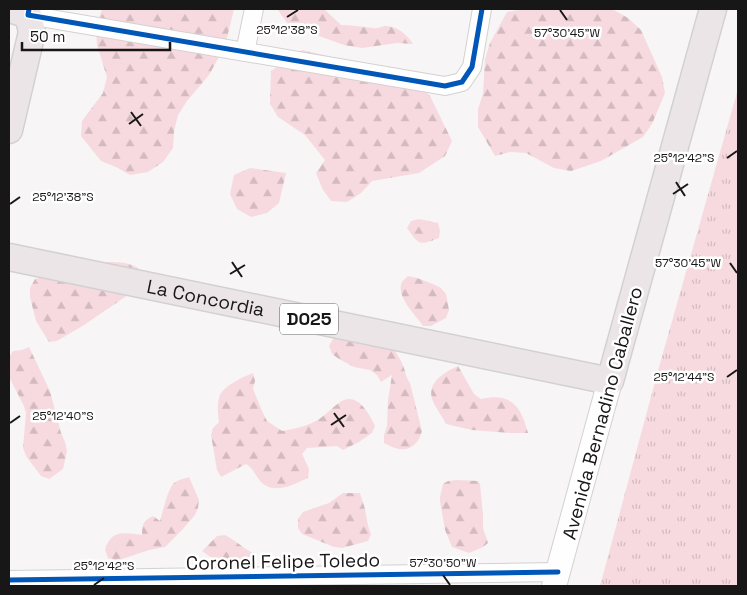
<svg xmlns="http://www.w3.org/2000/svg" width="747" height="595" font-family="'Space Grotesk',sans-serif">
<defs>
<pattern id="grass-tufts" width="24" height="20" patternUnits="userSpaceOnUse" patternTransform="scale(1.25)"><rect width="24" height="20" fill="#f7dadf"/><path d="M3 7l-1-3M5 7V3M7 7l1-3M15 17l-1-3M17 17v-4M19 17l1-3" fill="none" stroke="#d3babf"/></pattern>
<pattern id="forest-firs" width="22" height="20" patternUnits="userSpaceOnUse" patternTransform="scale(1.25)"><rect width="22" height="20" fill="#f7dadf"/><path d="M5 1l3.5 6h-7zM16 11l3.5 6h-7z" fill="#d3babf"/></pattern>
</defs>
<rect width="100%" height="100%" fill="#f7f5f6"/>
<!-- grass -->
<path fill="url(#grass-tufts)" d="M738,89V586H600L659,367Z"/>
<!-- forest -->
<g fill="url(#forest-firs)">
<path d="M102,9H234L225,46L209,75L187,101L178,115L174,131L173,148L163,162L148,172L130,175L116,167L101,161L81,136L82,121L103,93L107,77L97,45L96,28Z"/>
<path d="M279,9H324L341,25C352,25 362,27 373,28C377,29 380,27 384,26C396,25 407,34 413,44L397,43L362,48L344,45L319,36L303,23H287L278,10Z"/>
<path d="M526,9H612L628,18L641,30L662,77L665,93L652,124L643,137L601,161L571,171L554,168L526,153L510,152L495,156L478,127V109L483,94L485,59L490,43L507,12Z"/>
<path d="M302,50L406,74L430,96L452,141L445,156L419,173L372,181L361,193L347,202L331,201L322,188L316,173L325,160L305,135L278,117L270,104L271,71Z"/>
<path d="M250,168L286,173L279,203L267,213L251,217L237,209L230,194L234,175Z"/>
<path d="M419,219L438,223L440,231L439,238C419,246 419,245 407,228L411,221Z"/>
<path d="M108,262C118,262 132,262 140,270C141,271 144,277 144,278L128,295L84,325L57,341L49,342L36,321L30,297V288L35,279L89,265Z"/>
<path d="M408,276L417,278L433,284L441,288L446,294L449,310L446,318L431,326H423C416,315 395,296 402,282C403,281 407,277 408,276Z"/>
<path d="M339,335L390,343C395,351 401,359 404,368C406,375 406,377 410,383L422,431C419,442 412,451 399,449C394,448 388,445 384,443V435L387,426L388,400L392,375L381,382L377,375L370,370L354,367L339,359L332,354L329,346L333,339Z"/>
<path d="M29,347L50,391L61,433L65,442L67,451L63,469L49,479L41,476L26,456L23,448L26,413L24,406L9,377V357L13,351L22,350Z"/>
<path d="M458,366L474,394L481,399C511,392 521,406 528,433H510L472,430L446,424C442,416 435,407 432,399C427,382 445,372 458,366Z"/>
<path d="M253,373L255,381L253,389L263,413L267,421L282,431C293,429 305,427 316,421C324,417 336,403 344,400C359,394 370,415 375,426L372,433L359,442L343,450L337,446L307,448L302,454L309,469L308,478C294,484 276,495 262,483C255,476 255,470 246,464L221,477L217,470L211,435L213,428L219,422C218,415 217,405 219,398C221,387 243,377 253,373Z"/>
<path d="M189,477L199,500L198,508L195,515L182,530L165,547L149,550L116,561L108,558L105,550C111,529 124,533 142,535C142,524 143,521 153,516L160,521C163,511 167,492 173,484C177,480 183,479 189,477Z"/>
<path d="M457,480L478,481L480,484L483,515V528L488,543L483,547L469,553L452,547L445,530L440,501V497L443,484L448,481Z"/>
<path d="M343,493H360L365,509L368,526L371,534L368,541L342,548L334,547L302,534L298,528V519L303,512L329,503Z"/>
<path d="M225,535C235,540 243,548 253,553L248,559L232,563L215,560L202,551L217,536Z"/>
</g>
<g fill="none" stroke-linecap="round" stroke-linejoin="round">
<!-- street casing -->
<g stroke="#d3d1d2" stroke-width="20">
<g id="street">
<path d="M29,9L28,15L445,86L462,82L472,67L482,9"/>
<path d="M245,52L254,9"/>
<path d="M9,580L558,572"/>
</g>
</g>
<!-- secondary casing -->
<g stroke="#d3d1d2" stroke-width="26">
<path id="secondary" d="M554,586L610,381"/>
</g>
<!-- primary casing -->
<g stroke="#d2d1d2" stroke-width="29">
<g id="primary">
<path d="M9,130L32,32L28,15L10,9"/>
<path id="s1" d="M9,257L610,381L713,9"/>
</g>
</g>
<!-- street -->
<use href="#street" stroke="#fefefe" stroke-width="18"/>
<!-- secondary -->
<use href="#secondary" stroke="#fefefe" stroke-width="24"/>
<!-- primary -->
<use href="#primary" stroke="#ece5e7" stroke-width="26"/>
<!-- cycleway casing -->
<g stroke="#fff" stroke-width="8">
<g id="cycleway">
<path d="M29,9L28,15L445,86L462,82L472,67L482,9"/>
<path d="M9,580L558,572"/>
</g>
</g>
<!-- cycleway -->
<use href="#cycleway" stroke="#0057b8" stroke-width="5"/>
</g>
<!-- ticks -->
<path fill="none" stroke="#181717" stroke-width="2" d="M560,10L567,20M287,17L298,10M131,112L141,126M129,124L143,114M727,158L737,151M676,182L685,196M673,194L688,184M10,204L20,197M232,262L242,277M730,263L737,273M230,274L245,265M727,377L737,370M334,413L344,427M10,423L20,416M331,425L346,415M443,575L450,585M94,585L104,578"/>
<g text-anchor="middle" stroke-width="5" stroke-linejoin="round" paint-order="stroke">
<!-- shield labels -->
<rect fill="#fff" stroke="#5d5d5d" stroke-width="1" x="280" y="303.5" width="58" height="31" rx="4"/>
<g font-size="18" font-weight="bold" fill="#181717">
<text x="309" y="325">D025</text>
</g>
<!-- street labels -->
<g font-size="19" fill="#181717" stroke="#fff">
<text dy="7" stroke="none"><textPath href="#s1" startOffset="201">La Concordia</textPath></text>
<text transform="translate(602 413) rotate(-75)" y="7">Avenida Bernadino Caballero</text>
<text transform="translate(283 561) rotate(-1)" y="7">Coronel Felipe Toledo</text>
</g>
</g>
<g font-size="12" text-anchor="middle" fill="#181717" stroke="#fff" stroke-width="5" stroke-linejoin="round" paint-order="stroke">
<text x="287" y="34">25°12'38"S</text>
<text x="567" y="37">57°30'45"W</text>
<text x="684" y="162">25°12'42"S</text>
<text x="63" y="201">25°12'38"S</text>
<text x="688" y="267">57°30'45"W</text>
<text x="684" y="381">25°12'44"S</text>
<text x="63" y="420">25°12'40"S</text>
<text x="443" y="567">57°30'50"W</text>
<text x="104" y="570">25°12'42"S</text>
</g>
<!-- border -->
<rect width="747" height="595" fill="none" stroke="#181717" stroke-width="20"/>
<!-- scale -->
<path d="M22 42v8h148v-8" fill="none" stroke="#181717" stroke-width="2.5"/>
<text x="30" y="42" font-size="15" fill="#181717" stroke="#ffffff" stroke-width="4" paint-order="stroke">50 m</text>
</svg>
